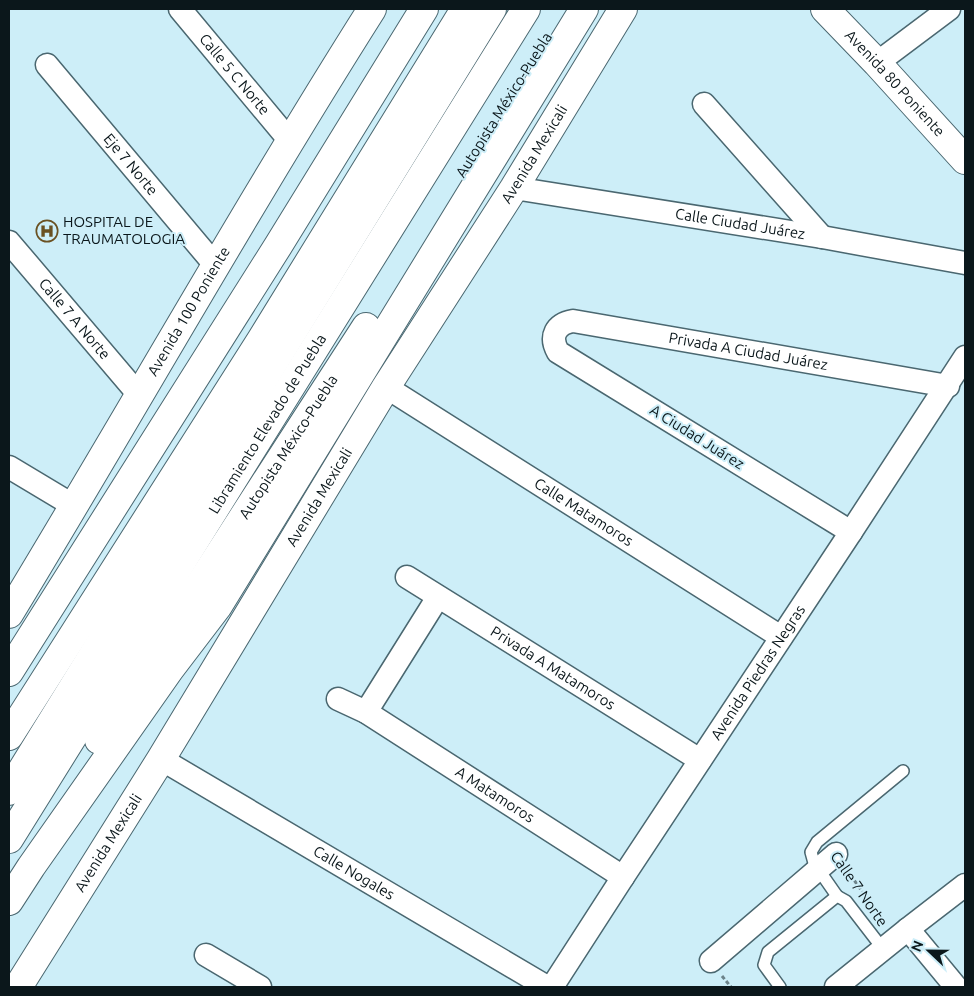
<svg xmlns="http://www.w3.org/2000/svg" width="974" height="996" font-family="Ubuntu,sans-serif">
<rect width="100%" height="100%" fill="#cdeef8"/>
<g fill="none" stroke-linecap="round" stroke-linejoin="round">
<!-- lane casing -->
<g stroke="#4a6770" stroke-width="14">
<g id="lane">
<path d="M837,896L814,863L811,852L817,842L903,771"/>
<path d="M780,987L764,965L768,952L837,896L846,901L883,949"/>
</g>
</g>
<!-- street casing -->
<g stroke="#4a6770" stroke-width="25">
<g id="street">
<path id="s1" d="M180,9L290,141"/>
<path d="M877,63L949,9"/>
<path id="s2" d="M47,65L215,265"/>
<path d="M704,104L822,237"/>
<path id="s3" d="M514,188L822,237L965,263"/>
<path id="s4" d="M9,242L139,395"/>
<path id="s5" d="M386,387L781,637"/>
<path d="M9,467L74,506"/>
<path id="s6" d="M851,532L558,352C549,336 556,324 573,321L948,386"/>
<path id="s7" d="M407,577L700,760"/>
<path id="s8" d="M338,699L366,712L623,877"/>
<path d="M366,712L438,597"/>
<path id="s9" d="M161,759L547,987"/>
<path d="M908,929L956,987"/>
<path d="M206,955L260,987"/>
<path d="M711,961L836,854"/>
<path id="s10" d="M552,987L623,877L851,532L965,357"/>
<path d="M836,987L908,929L965,885"/>
</g>
</g>
<!-- secondary casing -->
<g stroke="#4a6770" stroke-width="30">
<g id="secondary">
<path id="s11" d="M825,9L877,63L965,160"/>
<path id="s12" d="M9,614C131,413 246,208 372,9"/>
<path id="s13" d="M18,987L161,759L386,387L514,188L623,9"/>
</g>
</g>
<!-- highway casing -->
<g stroke="#4a6770" stroke-width="30">
<g id="highway">
<path d="M9,672L278,246L424,9"/>
<path d="M9,736L261,340L465,9"/>
<path id="s14" d="M99,740L366,327"/>
<path d="M9,791L492,9"/>
<path id="s15" d="M9,839L526,9"/>
<path d="M9,901L31,867L170,669L218,606L584,9"/>
</g>
</g>
<!-- path -->
<g stroke="#6c838a" stroke-width="3" stroke-dasharray="4 2.5" stroke-linecap="butt">
<path d="M847,870L875,910"/>
<path d="M722,976L731,987"/>
</g>
<!-- lane -->
<use href="#lane" stroke="#fff" stroke-width="11"/>
<!-- street -->
<use href="#street" stroke="#fff" stroke-width="22"/>
<!-- secondary -->
<use href="#secondary" stroke="#fff" stroke-width="28"/>
<!-- highway -->
<use href="#highway" stroke="#fff" stroke-width="28"/>
</g>
<!-- icons -->
<defs>
<g id="hospital-ring" transform="scale(1.125)"><circle r="9.5" fill="#cdeef8" stroke="#6a5122" stroke-width="1.5"/><path d="M-5-5h3v3.5h4V-5h3V5h-3V1.5h-4V5h-3Z" fill="#6a5122"/></g>
</defs>
<g fill-rule="evenodd">
<use href="#hospital-ring" x="47" y="231"/>
</g>
<g text-anchor="middle" stroke-width="4" stroke-linejoin="round" paint-order="stroke">
<!-- street labels -->
<g font-size="15" fill="#0b171b" stroke="#cdeef8">
<text dy="5" stroke="none"><textPath href="#s1" startOffset="85">Calle 5 C Norte</textPath></text>
<text dy="5" stroke="none"><textPath href="#s11" startOffset="102">Avenida 80 Poniente</textPath></text>
<text transform="translate(504 105) rotate(-58)" y="5">Autopista México-Puebla</text>
<text dy="5" stroke="none"><textPath href="#s13" startOffset="980">Avenida Mexicali</textPath></text>
<text dy="5" stroke="none"><textPath href="#s2" startOffset="130">Eje 7 Norte</textPath></text>
<text dy="5" stroke="none"><textPath href="#s3" startOffset="229">Calle Ciudad Juárez</textPath></text>
<text dy="5" stroke="none"><textPath href="#s12" startOffset="352">Avenida 100 Poniente</textPath></text>
<text dy="5" stroke="none"><textPath href="#s4" startOffset="101">Calle 7 A Norte</textPath></text>
<text dy="5" stroke="none"><textPath href="#s6" startOffset="564">Privada A Ciudad Juárez</textPath></text>
<text dy="5" stroke="none"><textPath href="#s15" startOffset="489">Libramiento Elevado de Puebla</textPath></text>
<text transform="translate(697 437) rotate(32)" y="5">A Ciudad Juárez</text>
<text dy="5" stroke="none"><textPath href="#s14" startOffset="349">Autopista México-Puebla</textPath></text>
<text dy="5" stroke="none"><textPath href="#s13" startOffset="575">Avenida Mexicali</textPath></text>
<text dy="5" stroke="none"><textPath href="#s5" startOffset="234">Calle Matamoros</textPath></text>
<text dy="5" stroke="none"><textPath href="#s7" startOffset="172">Privada A Matamoros</textPath></text>
<text dy="5" stroke="none"><textPath href="#s10" startOffset="376">Avenida Piedras Negras</textPath></text>
<text dy="5" stroke="none"><textPath href="#s8" startOffset="184">A Matamoros</textPath></text>
<text dy="5" stroke="none"><textPath href="#s13" startOffset="170">Avenida Mexicali</textPath></text>
<text dy="5" stroke="none"><textPath href="#s9" startOffset="224">Calle Nogales</textPath></text>
<text transform="translate(859 889) rotate(55)" y="5">Calle 7 Norte</text>
</g>
<!-- poi labels -->
<g font-size="15" fill="#0b171b" stroke="#cdeef8" text-anchor="start">
<text x="63" y="227">HOSPITAL DE<tspan x="63" dy="17">TRAUMATOLOGIA</tspan></text>
</g>
</g>
<!-- border -->
<rect width="974" height="996" fill="none" stroke="#0b171b" stroke-width="20"/>
<!-- north arrow -->
<g transform="translate(929 951) rotate(292)" stroke="#cdeef8" stroke-width="4" paint-order="stroke">
<path d="M0-4L9 19L0 12L-9 19Z" fill="#0b171b"/>
<text y="-8" font-size="14" font-weight="bold" text-anchor="middle" fill="#0b171b">N</text>
</g>
</svg>
